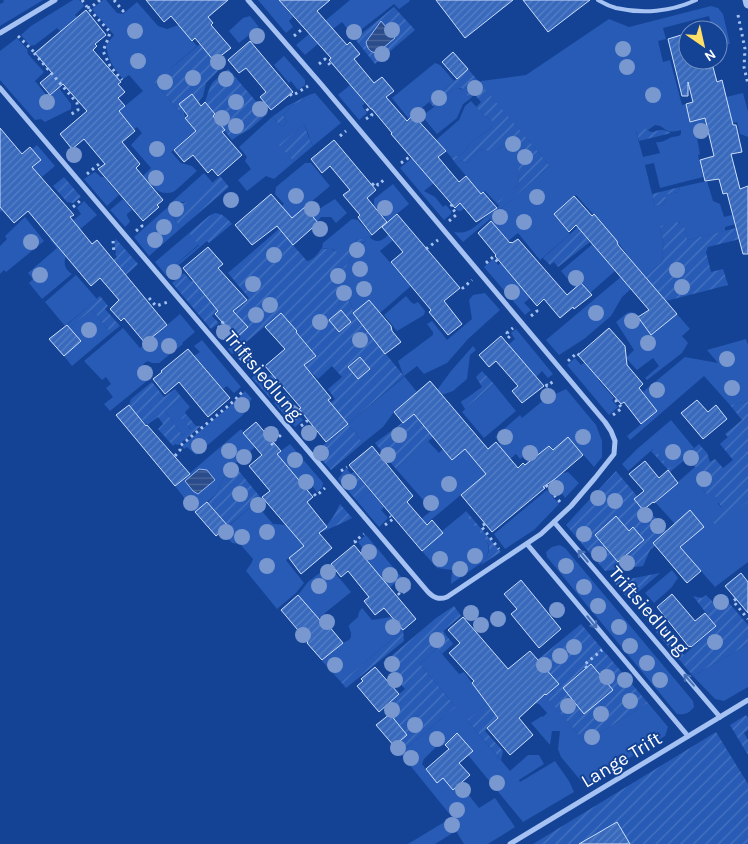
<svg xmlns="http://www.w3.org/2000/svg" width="748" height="844" font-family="Karla,sans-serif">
<defs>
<pattern id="garden-furrows" width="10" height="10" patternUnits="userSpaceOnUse" patternTransform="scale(1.25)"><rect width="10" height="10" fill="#275bb5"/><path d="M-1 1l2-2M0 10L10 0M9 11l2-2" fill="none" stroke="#4774c0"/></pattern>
<pattern id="water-rules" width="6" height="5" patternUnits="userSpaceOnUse" patternTransform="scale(1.25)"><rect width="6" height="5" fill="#2b4c8a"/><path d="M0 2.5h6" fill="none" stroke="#4b679c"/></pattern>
<pattern id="building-hatch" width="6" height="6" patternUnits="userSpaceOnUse" patternTransform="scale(1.25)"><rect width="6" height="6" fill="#3869bc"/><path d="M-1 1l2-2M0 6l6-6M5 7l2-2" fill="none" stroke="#5680c6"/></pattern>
</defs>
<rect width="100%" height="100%" fill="#144396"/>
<!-- grass -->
<g fill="#275bb5" fill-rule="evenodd">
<path d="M3,0H43L0,26V4L4,2Z"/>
<path d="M73,0H79L84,5L83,7L75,15L78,19L61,32L57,28L35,45L30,46L21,35L31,26Z"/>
<path d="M103,0H106L117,13L123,14L137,2L158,26L167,29L179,25L197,46L154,82L196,131L171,152L181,163L192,166L197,171C192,175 177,190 173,192C160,197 149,184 143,176L151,168L131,145L142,133L137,127L134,129L119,111L143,91L129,75L123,79C114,68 108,61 106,45L114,35L92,9Z"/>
<path d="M258,0H281L280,1L293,17L289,21L293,27L286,33Z"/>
<path d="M350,0H409L410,1L399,9L394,4L353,36L342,22L333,29L331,27L316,41L318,44L305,55L296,45Z"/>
<path d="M711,6L718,8L723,14L730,44L722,45L716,28H712L709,16L663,28L666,39L658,41L663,62L670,60L682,105L686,104L690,122L729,112L726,97L743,93L748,112V137L740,134L737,122L705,129L707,135L697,138L700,154L698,155L703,177L660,188L654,163L645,165L655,206L664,204L666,202L664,195L678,192L680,187L707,181L713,201L720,204L724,217L732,215L734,219L748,215V221L725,227V231L688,240L684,227L679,222L660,226L664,246L662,255L663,261L645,277L630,287L631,289L622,297L611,316L584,339L559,355L546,340L635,265L617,241L576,195L554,214L570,234L540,260L518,233L508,241L490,219L463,242L454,232C470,235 476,225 487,216L489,219L550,166L480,84L481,81L526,75L609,19L629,27ZM655,125C667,126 663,135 681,130V134L679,136C678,136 673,137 672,137C667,139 663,143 656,142L660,153L643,157L636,131L648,130Z"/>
<path d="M250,16L259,27L239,43L229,31L243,18Z"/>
<path d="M17,38L27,49L28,54L44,72L35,81L48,97L59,88L71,104V109L45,122L41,119L35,120L0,80V51Z"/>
<path d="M284,56L305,80V85L298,90L291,81L289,83L274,65Z"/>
<path d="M435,63L440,65L454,81L409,119L392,98Z"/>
<path d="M350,85L365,103L362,106L367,113L359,120L338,95Z"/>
<path d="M457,88C464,89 466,94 470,99L463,104L457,118L437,134L422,116L434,107L453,89Z"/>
<path d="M315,93L341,123L313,146C309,139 308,131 304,124L280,145L294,162L274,179L266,176L247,191L238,180L251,169L245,161L247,157L239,147L272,117L282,127L287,122L283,115L291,106L309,97V95Z"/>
<path d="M471,101L485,116L492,121V126L490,129L474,140L461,155L451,157L436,140L459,120L465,106Z"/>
<path d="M517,142C531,151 522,160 519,172C518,176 519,180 519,185C511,189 506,197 498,201L499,206L485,191L461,211H458L455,208L477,189L456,164L461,160L467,163L478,151L483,149L488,150L498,149L505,144Z"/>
<path d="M37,145L55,166L0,212V180L40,160L32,149Z"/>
<path d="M412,158L434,183L424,191L435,197L443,207L446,205L451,211V214L444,220L400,168Z"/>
<path d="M305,163H311L330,186L279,229L270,217L284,204L275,194L276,187Z"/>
<path d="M95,172L101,177H104L119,195L107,206L84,179Z"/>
<path d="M204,173L213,183C201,194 192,203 175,203L173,201Z"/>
<path d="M393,184L409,204L388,221L374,205V199Z"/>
<path d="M123,199L132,210L127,214V216L130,221L129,223L125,227L110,210Z"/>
<path d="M335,199L347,213L336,223L331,217H321L317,222L311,214Z"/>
<path d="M84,201L97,215L59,247L66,256C63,264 65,269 72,274L42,299L29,283L33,279L28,273L57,248L50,240L81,214L77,208Z"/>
<path d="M168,207L180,229L149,256L134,237Z"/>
<path d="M25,217L44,241L6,272L4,270L0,274V246L7,239L5,236Z"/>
<path d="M352,219L358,220L372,236L356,240L341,255L333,249L322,248L323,243Z"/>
<path d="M394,228H408L380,251L411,286L380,313L369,300L353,314C354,299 337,290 331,278L345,267L349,260L363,251L362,244L369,237C380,247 387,236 394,228Z"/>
<path d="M189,233L199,244L165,274L155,262Z"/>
<path d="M595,242L607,257L605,259L615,271L590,293L581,283L575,288L561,271Z"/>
<path d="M493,259L498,265L501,263L531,297L524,303L531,310L525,315L484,267Z"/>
<path d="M76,275L97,299L65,326L45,302Z"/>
<path d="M485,293L500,310L468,339L447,363L424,374L417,366L404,376L417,392L394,412L383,427L363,443L348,424L404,377L398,361L433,335V332L427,324L432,321L447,340L472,319L469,300L473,295Z"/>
<path d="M406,296L411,302L414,304L418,302L425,311L424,315L397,331L384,315Z"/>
<path d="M92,310L111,333L72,366L64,356L80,342L69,328Z"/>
<path d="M631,312L635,313L651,335L677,314L690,329L682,336L688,343L682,353L647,380L645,378L659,366L653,358L637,370L626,358L634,350L616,322L627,313Z"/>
<path d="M180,314L195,332L182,343L183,344L159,363H152L148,361L143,364L153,376L110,411L104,404L113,397L106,388L111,384L106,377L102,380L84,361L123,328L140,348Z"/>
<path d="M516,329L553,374L548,378L542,371L536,377L508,345L515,339L511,333Z"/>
<path d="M746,339L748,345V401L730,405L704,376L630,440L627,436L657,411L645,396L628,408L626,406L685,357L718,363L707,350Z"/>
<path d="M202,340L241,387L234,393L227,386L223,389L194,356L200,352L194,346Z"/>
<path d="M473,346L476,350L470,355L467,379L453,391L442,395L437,390L451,371Z"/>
<path d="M575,358L581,365L585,362L599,379V381L614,398L612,400L618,407L609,415L567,365Z"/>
<path d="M494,384L516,411L484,438L462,412Z"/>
<path d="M566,389L596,425L602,441V457L594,467L568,437L553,450L549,446L542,452L536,471L523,457L520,459L516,454L510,459L497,460L505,453L499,446L501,443L495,437L520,415L522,418L545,399Z"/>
<path d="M245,391L252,399C247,404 246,410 243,415L196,455L187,447L184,449L182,446L237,400Z"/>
<path d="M182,398L190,407L185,412L186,414L182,418L191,430L183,436L165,411Z"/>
<path d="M671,420L694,448L670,468L653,449L628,471L622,464L637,449Z"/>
<path d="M241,429L255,447L234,465L223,479L215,495L195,512L175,486Z"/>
<path d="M428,441L439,453L443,449H466L486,474L426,524L421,519L432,510L396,469Z"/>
<path d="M290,444L323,483L322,488L317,492L311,485L306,489L277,454Z"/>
<path d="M695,467L705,472L699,483C703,493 707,495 718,497V504L722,508V514L718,526L748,502V562L715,587L680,547L704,527L690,511L675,524L655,502Z"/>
<path d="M568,472L579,483L565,498L561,492L557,495L551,487V481L559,474Z"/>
<path d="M547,490L559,504L534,530L505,549L494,534Z"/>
<path d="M370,491L384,507L381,510L388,518L379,527L357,501Z"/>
<path d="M255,503L273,524L289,525L291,531L304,546L286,560L304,583L296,593L277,609L246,571L252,562L253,559L240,544L232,543L222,532Z"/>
<path d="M464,513C470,520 486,537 488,545C490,550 487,556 484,561L451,584L452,570L437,568L422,551L443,533L442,531Z"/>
<path d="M366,535L408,585L401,591L395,583L389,588L360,553L364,550L358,542Z"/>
<path d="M560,545L565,548L693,701L694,707C689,713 686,715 677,714L547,557L546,552L552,547Z"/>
<path d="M329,566L351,592L315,621L298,595L308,582Z"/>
<path d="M672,570L678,578L671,588L654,603L645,593Z"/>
<path d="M362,608L372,620L391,617L403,630L341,682L322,661L343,643L349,640L351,637V633L349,627V625L358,617L359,612Z"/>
<path d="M748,644V687L724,701L715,699L693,676Z"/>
<path d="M437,648L459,674L464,672L487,703L467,720L510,771L528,755H539L544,764L519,780L520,782L555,761L569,781L574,792L523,822L468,755L473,751L457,733L445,745L439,744L424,759L422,764L437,783L443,778L453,790L460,784L479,808L495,798L515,827L488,844H464L456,831L435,844H408L451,818L454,823L456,822L400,753L456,707L420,664Z"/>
<path d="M545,695L585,742L648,703L668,727L665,736L587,784L582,782L561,757L558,749L560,731H552L550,745L531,723L542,716L543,717L547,713L539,704L534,703Z"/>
</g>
<!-- garden -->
<g fill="url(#garden-furrows)">
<path d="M394,7L415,30L375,64L355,39Z"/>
<path d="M200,44L220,69L206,83L203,96L199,101L184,113L185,118L154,82Z"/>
<path d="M228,69L267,114L250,129L239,135L232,140L214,118L215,114L205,102L210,87L213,82Z"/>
<path d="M468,69L550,166L489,219L487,216L499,206L498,201C506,197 511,189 519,185L518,170L525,154L524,149L520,144L517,142L505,144L498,149L491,152L483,149L478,151L467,163L461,160L456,164L451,157L461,155L474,140L490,129L492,126V121L485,116L476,107L481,102L474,94L470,99L461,88L453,89L434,107L429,102Z"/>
<path d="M309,95V97L291,106L283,115L287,122L282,127L272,117L287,106Z"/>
<path d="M304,124C307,132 309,139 313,146L294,162L279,145Z"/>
<path d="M644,128C655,136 653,129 663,130C665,130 670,132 671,133L639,141L636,130Z"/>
<path d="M220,176L229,187L180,229L169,208L175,203H184L200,194Z"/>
<path d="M64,177L81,197L73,203L67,202L53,186Z"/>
<path d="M680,187L678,192L665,195L666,202L664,204L655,206L652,194Z"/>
<path d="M215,213C223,214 227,218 232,224L209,243L207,241L166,276L165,274L199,245L189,233L209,216Z"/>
<path d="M675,222C686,222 685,232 688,240L748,225V237L708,247L706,252L711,272L723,269L728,285L666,301L645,277L663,261L662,255L664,246L660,226Z"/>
<path d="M578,227L590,242L558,267L554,262L550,265L543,258Z"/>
<path d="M279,229L307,261C314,260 317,254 322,248L326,249L330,248L341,254L356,240L372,236L362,243L363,251L349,260L346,267L331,278C337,289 354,300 353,314L404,376L348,424L363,443L331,470L315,452L348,424L330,403L335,399L328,389L342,377L332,366L318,379L311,372L303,378L297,371L316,356C304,341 293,327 281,313L232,354L228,349L236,338L248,327L226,318L249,298L228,273Z"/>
<path d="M116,239L138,264L126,275L113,260L117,257L115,254L116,253L114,241Z"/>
<path d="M184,273L191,281H193L218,311L212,316L219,323L211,329L172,283Z"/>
<path d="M100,296L108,306L105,309L120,326L111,333L92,310L69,328L67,325Z"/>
<path d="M260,371L266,378L272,374L279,383L278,388L270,398L252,378Z"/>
<path d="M482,371L494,384L465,409L461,402L482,387L476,377Z"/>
<path d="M152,382L164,397L175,389L182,398L165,411L183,436L191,429L181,418L186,414L196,426H201L178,445L175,444L173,446L158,429L163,424L158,417L147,425L139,417L129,405L131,399Z"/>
<path d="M285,393L299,410L296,412L303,420L295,427L274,403Z"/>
<path d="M748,401V502L718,527L710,520L717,513H722V508L717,501L718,497C708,497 702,491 699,483L704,472L695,467L687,458L670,472L651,451L654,449L670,468L699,444L707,453L710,462L715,459L723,468L733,460L720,444L728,437L725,434L742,420L730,405Z"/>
<path d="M414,414L422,425L435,414L446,426L396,469L375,443Z"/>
<path d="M234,465L261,498L228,526L208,502L215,495L223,479Z"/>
<path d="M346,468L351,474L354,472L370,491L357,501L338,479Z"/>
<path d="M616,471L668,533L650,550L643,566L605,571L566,525Z"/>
<path d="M340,504L352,518C341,524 330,528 319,533C329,525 334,516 340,504Z"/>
<path d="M466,511L501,552L481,565C484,560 490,554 489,547C488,540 469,520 464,513Z"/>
<path d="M660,573L629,600L614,582Z"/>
<path d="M706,595L713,602L722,595L748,625V644L693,676L656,632L660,629L663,631L684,655L716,626L693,596L702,598Z"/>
<path d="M454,606L461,616L443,631L453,644L442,654L437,648L420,664L456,707L400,753L394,746L407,735L390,714L385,706L405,689L383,663L436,618Z"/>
<path d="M581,624L648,703L585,742L524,671Z"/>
<path d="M403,630L404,641L346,688L341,682Z"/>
<path d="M493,698L502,715L485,731L503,751L501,760L467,720Z"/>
<path d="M746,715L748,718V730L744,733L748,740V755L730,725Z"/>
<path d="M716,732L748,784V844H533Z"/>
</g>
<!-- water -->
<g fill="url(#water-rules)" stroke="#97bbf5">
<path d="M381,21L395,38L377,53C370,52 368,50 366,42Z"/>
<path d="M199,469L207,470L215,480L198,494L193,491L185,481Z"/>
</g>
<!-- building -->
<g fill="url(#building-hatch)" stroke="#ccdefd">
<path d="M146,0H228L208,17L213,23L211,25L231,48L214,61L195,38L192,41L171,16L164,22Z"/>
<path d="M279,0H330L317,11L347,45L350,42L360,54L354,59L374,83L382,77L394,91L386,97L407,121L413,115L446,151L438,157L459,182L466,176L481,194L483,192L497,208L476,222L460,203L455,208L391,134L392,133L372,109H371L329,60L331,58Z"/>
<path d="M436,0H513L465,38Z"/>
<path d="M523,0H590L548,32Z"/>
<path d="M86,10L106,35L95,44L97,46L93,50L121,82L118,84L125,92L118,98L125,106L119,111L135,131L122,142L140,164L136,168L163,200L157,205L159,207L143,221L98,169L105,164L84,139L72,149L60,134L87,111L63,84L50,95L40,83L52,73L35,53Z"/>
<path d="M688,33V60H704L706,69L713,67L717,82L722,80L733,125H736L742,152L731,154L740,189L748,186V254H743L727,193L723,194L719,179L705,181L700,160L714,156L705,118L690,122L686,104L693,102L688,82V96H682L668,39Z"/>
<path d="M250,41L293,92L271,110L260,97L266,92L246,68L239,73L228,60Z"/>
<path d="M453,52L468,69L457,79L442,62Z"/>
<path d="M192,94L201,106L205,102L215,114L213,116L225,130L222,132L242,155L218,176L212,169L208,173L193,155L184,162L174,150L196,131L185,118L188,116L179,104Z"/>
<path d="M0,128L22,154L30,147L41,160L32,167L74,215L70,217L92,244L97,240L167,325L145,343L124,318L121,321L110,309L119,300L100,278L91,286L28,211L14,223L0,207Z"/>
<path d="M334,140L376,190L367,198L387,222L372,235L358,217L360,215L343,195L350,190L330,166L322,173L311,159Z"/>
<path d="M271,194L292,218L305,207L318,223L293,245L277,226L252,245L235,225Z"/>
<path d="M574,196L592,216L594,214L617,241L618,245L677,314L651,335L638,317L649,310L576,225L569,232L554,214Z"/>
<path d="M397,214L460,288L444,301L462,324L448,335L429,312L431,310L391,262L403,252L382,227Z"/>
<path d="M491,221L510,243L511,242L512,243L518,239L567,295L581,283L592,295L574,309L573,307L560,318L544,299L537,306L495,256L496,255L478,233Z"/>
<path d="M208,247L223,264L218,268L247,300L233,311L248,327L236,338L215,314L218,311L183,268Z"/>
<path d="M369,300L391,326L392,331L401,342L385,354L353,313Z"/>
<path d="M341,310L351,322L339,332L329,320Z"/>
<path d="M281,313L297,331L296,332L316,356L304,365L331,398L328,400L348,424L326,442L299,409L301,408L265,366L285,349L265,327Z"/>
<path d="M67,325L81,341L64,356L49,339Z"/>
<path d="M609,328L625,346L627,365L643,384L639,388L657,411L641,424L624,402L621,404L578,355Z"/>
<path d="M501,336L544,386L522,403L512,391L518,386L496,361L489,367L479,355Z"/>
<path d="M188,349L230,398L208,417L179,382L165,394L153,379L162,372L161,371Z"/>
<path d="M360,357L370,369L358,379L348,367Z"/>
<path d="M430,381L488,449L496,442L518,468L523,463L525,465L549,446L553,450L568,437L583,455L555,479L543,487L545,488L492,532L461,495L486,474L465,449L452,460L414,414L403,423L394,412Z"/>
<path d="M697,400L708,412L716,405L727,419L703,439L681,413Z"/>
<path d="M129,405L146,426L147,425L190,474L175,486L116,415Z"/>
<path d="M256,422L281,451L277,454L313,497L307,502L327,527L319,533L332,548L301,574L289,558L304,546L262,497L270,491L249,466L262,455L243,433Z"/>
<path d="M372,446L413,496L407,502L427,525L432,520L443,533L422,551L349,465Z"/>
<path d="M645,461L659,478L668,470L678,483L654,503L653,502L643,510L634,499L644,491L629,474Z"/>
<path d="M207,502L228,526L216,536L195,512Z"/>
<path d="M690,510L704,527L680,547L701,571L687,583L653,543Z"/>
<path d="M616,516L629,531L633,527L644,540L618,562L595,535Z"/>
<path d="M354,545L416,619L403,630L384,608L375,615L364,601L369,597L348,571L341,577L331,564Z"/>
<path d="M741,573L748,582V613L725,586Z"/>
<path d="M521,580L561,629L539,648L511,614L517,609L504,594Z"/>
<path d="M672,594L695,621L705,613L716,626L691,647L690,646L689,647L657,607Z"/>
<path d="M298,595L326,627L328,625L343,643L322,660L307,643L308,642L281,610Z"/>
<path d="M463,617L508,669L530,651L559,684L546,695L545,694L519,718L533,735L510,755L487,728L498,718L472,683L474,681L449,653L460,643L448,630Z"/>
<path d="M591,664L613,690L584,714L563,688Z"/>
<path d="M375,667L399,694L379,712L357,686L363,681L361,679Z"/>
<path d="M390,714L407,735L394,746L376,725Z"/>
<path d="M457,733L473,751L459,763L470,775L453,790L443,778L437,783L426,769L449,749L445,745Z"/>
<path d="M617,822L630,844H579Z"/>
</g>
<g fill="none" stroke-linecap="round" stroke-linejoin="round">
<!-- path -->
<g stroke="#a5c2f2" stroke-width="3" stroke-dasharray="2.5 4" stroke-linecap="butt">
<path d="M82,0L87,7L85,9"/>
<path d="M100,0L90,8L87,7L110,32L108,39L103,51L110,66L122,80"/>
<path d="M114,0L123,11L125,9"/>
<path d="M738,15L745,49L744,67L748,84"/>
<path d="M18,36L34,52"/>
<path d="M294,36L301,30L299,28"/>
<path d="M253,39L251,37L260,30"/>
<path d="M34,53L77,103L78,110L70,115"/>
<path d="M319,64L325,59L331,66L333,64"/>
<path d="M290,94L292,96L308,86"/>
<path d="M366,119L372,115L366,108L368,106"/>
<path d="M340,136L346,131"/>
<path d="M401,163L411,156"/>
<path d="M87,174L99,164L101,167"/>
<path d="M372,185L376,182L378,185L386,178"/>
<path d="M73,207L81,200"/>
<path d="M449,221L456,215V213L451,207L452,204"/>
<path d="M136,231L142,226L139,223"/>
<path d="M113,241L114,253"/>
<path d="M426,249L438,240"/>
<path d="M486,263L493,257L498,262L500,261"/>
<path d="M462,287L463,288L472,280"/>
<path d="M149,298L156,306L168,302"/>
<path d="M531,316L537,311L535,308"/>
<path d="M218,328L223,323L221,321"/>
<path d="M508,338L510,336L507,333L513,328"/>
<path d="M568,361L577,353L579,355"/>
<path d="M255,372L262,365L264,367"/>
<path d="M546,384L547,386L555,380"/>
<path d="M613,415L622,408L616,401L617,400"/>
<path d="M301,426L307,421L306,419"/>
<path d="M273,445L271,443L281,435"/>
<path d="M175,456L180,450V446L234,401L243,391"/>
<path d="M341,471L347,467"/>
<path d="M546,485L560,502"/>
<path d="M314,494L316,496L325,488"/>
<path d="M485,524L481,526L499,549"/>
<path d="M385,525L393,519L390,516"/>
<path d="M356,543L355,541L364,534"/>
<path d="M398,593L400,595L410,587"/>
<path d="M736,599L733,601L748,619"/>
<path d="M660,627H662L678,640"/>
<path d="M587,668L584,665L602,650"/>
</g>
<!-- service -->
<path stroke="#a5c2f2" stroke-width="4" d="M598,0C603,3 609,6 616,8C642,14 671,12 696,0"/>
<!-- minor -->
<g stroke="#a5c2f2" stroke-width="5">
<path d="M0,33L55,0"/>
<path d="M0,88L428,592C434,598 439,600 447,597L541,534L571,506L595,478L614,454L615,441L611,431L605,422L321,84L248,0"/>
<path d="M554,522L720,717"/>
<path d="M527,544L688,736"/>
<path d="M510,844L748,700"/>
</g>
<!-- tertiary -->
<path stroke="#a5c2f2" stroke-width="9" d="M747,0L748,4"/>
</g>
<!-- trees -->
<g fill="#7998cf">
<circle cx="392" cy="30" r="8"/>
<circle cx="135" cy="31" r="8"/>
<circle cx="354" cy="32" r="8"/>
<circle cx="257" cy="36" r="8"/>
<circle cx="623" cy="49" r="8"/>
<circle cx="382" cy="54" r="8"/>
<circle cx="138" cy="61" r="8"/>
<circle cx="218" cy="62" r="8"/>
<circle cx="627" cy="67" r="8"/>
<circle cx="193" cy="78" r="8"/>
<circle cx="226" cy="79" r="8"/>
<circle cx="165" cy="82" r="8"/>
<circle cx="475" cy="88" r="8"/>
<circle cx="653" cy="95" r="8"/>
<circle cx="439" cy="98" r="8"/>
<circle cx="47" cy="102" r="8"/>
<circle cx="236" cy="102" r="8"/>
<circle cx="260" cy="109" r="8"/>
<circle cx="418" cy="115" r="8"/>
<circle cx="222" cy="118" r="8"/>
<circle cx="236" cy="126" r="8"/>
<circle cx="701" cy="131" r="8"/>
<circle cx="513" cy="144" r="8"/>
<circle cx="157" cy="149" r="8"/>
<circle cx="74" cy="155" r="8"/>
<circle cx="525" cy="157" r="8"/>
<circle cx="156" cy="178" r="8"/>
<circle cx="296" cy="196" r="8"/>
<circle cx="537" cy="197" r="8"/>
<circle cx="231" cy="200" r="8"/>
<circle cx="385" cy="208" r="8"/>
<circle cx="176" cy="209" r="8"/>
<circle cx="312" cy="209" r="8"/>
<circle cx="500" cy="217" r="8"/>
<circle cx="524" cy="222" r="8"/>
<circle cx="164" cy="227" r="8"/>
<circle cx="320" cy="229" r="8"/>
<circle cx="155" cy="240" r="8"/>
<circle cx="31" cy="242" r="8"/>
<circle cx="357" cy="250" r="8"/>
<circle cx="274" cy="255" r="8"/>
<circle cx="360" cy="269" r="8"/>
<circle cx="677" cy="270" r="8"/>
<circle cx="174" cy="272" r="8"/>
<circle cx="40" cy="275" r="8"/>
<circle cx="338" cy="276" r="8"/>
<circle cx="576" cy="278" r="8"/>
<circle cx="253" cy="284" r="8"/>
<circle cx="682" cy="287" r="8"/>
<circle cx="364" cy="289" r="8"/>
<circle cx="512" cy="292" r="8"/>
<circle cx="344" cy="293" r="8"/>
<circle cx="270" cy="305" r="8"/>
<circle cx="596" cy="313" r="8"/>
<circle cx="256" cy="315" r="8"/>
<circle cx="632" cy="321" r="8"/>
<circle cx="320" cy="322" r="8"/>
<circle cx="89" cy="330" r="8"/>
<circle cx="224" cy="332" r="8"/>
<circle cx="360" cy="340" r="8"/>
<circle cx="648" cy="343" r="8"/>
<circle cx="150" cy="344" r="8"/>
<circle cx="169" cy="346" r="8"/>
<circle cx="245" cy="354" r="8"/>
<circle cx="727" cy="359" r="8"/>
<circle cx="145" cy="373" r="8"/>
<circle cx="732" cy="388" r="8"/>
<circle cx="657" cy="390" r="8"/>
<circle cx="548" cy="396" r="8"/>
<circle cx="242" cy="405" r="8"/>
<circle cx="292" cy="413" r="8"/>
<circle cx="309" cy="433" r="8"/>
<circle cx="271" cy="434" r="8"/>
<circle cx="399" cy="435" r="8"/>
<circle cx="505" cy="437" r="8"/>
<circle cx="583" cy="437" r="8"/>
<circle cx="199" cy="446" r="8"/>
<circle cx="229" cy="451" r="8"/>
<circle cx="673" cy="452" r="8"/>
<circle cx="321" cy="453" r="8"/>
<circle cx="530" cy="453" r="8"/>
<circle cx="388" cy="455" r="8"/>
<circle cx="244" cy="457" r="8"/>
<circle cx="691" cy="458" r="8"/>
<circle cx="295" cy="460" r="8"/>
<circle cx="231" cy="470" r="8"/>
<circle cx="704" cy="479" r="8"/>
<circle cx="306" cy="482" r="8"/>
<circle cx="349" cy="482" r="8"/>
<circle cx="449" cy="484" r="8"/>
<circle cx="556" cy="488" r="8"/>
<circle cx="240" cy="494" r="8"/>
<circle cx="598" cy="498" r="8"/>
<circle cx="615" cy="501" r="8"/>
<circle cx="191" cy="503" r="8"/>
<circle cx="431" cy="503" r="8"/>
<circle cx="258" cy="505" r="8"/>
<circle cx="645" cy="515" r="8"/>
<circle cx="658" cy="526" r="8"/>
<circle cx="226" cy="532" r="8"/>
<circle cx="267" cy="532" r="8"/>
<circle cx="584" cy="534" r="8"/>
<circle cx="242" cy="537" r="8"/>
<circle cx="369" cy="552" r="8"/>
<circle cx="599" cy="554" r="8"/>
<circle cx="475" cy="556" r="8"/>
<circle cx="440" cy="559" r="8"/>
<circle cx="627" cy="563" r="8"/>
<circle cx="267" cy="566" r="8"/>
<circle cx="566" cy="566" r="8"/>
<circle cx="460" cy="569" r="8"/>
<circle cx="328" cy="572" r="8"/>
<circle cx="390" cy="575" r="8"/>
<circle cx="403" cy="585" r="8"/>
<circle cx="319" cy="586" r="8"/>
<circle cx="584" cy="587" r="8"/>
<circle cx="721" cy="602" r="8"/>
<circle cx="598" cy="606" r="8"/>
<circle cx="557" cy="610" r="8"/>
<circle cx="471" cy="613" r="8"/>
<circle cx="498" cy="619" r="8"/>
<circle cx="327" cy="622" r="8"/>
<circle cx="481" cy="625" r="8"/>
<circle cx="393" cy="627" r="8"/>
<circle cx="619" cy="627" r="8"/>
<circle cx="303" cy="635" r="8"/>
<circle cx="437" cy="640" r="8"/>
<circle cx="715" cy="642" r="8"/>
<circle cx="630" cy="646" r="8"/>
<circle cx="574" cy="647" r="8"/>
<circle cx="560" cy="656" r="8"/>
<circle cx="647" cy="663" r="8"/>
<circle cx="392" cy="664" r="8"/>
<circle cx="335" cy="665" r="8"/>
<circle cx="544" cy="665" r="8"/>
<circle cx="607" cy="677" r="8"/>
<circle cx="395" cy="680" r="8"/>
<circle cx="625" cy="680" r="8"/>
<circle cx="660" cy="680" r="8"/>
<circle cx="630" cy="701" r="8"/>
<circle cx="568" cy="706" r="8"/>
<circle cx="392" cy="710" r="8"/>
<circle cx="601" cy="714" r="8"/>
<circle cx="415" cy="725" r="8"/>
<circle cx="592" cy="737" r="8"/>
<circle cx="437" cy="739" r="8"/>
<circle cx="398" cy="748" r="8"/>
<circle cx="411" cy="758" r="8"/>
<circle cx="497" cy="783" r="8"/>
<circle cx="463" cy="790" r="8"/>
<circle cx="457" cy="810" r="8"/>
<circle cx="452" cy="825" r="8"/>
</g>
<!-- one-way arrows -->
<defs><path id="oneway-shaft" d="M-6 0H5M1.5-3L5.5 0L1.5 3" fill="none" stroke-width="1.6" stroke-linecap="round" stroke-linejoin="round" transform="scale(1.25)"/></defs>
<g stroke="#476fb6">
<use href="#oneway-shaft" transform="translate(583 556) rotate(-130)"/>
<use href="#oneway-shaft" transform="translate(592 622) rotate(50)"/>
<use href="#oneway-shaft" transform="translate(689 680) rotate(-131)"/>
</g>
<g text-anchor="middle" stroke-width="4" stroke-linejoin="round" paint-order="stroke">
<!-- street labels -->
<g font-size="19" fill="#fff" stroke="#144396">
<text transform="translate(264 375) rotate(50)" y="7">Triftsiedlung</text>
<text transform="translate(649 610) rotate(49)" y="7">Triftsiedlung</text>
<text transform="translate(621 759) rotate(-31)" y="7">Lange Trift</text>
</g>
</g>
<!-- north arrow -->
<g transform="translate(703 45) rotate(146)"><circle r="24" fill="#144396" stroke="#728ec0"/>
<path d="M0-4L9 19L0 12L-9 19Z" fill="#ffdf66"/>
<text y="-8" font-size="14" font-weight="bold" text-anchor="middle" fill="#ffffff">N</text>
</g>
</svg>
